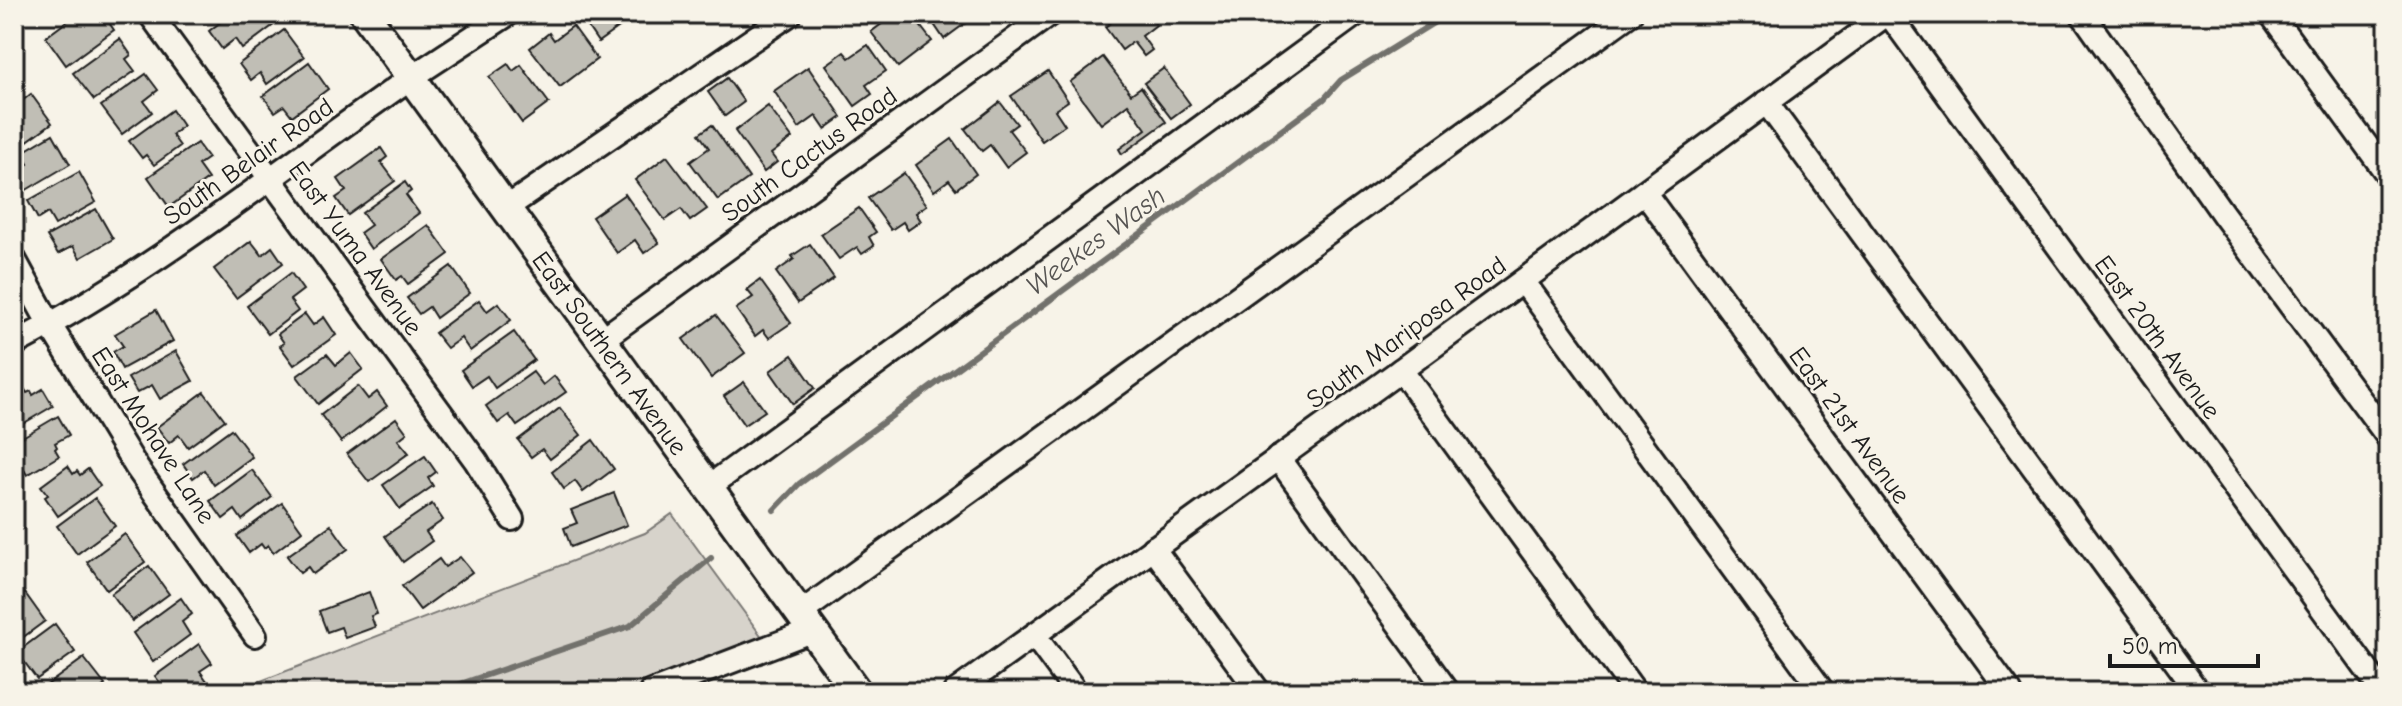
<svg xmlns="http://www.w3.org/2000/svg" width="2402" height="706" font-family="'Comic Neue',sans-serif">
<rect width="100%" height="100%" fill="#f7f3e8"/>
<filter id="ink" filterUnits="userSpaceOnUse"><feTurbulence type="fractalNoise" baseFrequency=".0125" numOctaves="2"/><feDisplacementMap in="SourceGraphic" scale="16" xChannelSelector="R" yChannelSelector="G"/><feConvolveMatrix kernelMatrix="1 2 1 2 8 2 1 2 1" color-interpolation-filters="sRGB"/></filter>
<g filter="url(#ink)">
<!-- green -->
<path fill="#d7d3cb" stroke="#7a7874" stroke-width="2" d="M672,514L765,641L632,692H232L645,533Z"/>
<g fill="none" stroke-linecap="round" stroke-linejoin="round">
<!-- stream -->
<g stroke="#72716c" stroke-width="6">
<path d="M774,510L799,484L1324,99L1341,80L1448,14"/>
<path d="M437,692L630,626L711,558"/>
</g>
</g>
<!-- building -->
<g fill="#c0beb5" stroke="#1c1c1c" stroke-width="2">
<path d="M77,14H85L92,22L103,14L114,30L66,65L46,37Z"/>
<path d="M231,14H268L275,24L242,49L235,39L222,49L209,31Z"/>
<path d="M579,14H625L629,20L598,42Z"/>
<path d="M895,14L899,19L906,14H911L932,41L898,67L871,32Z"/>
<path d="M927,14H978L944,39Z"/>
<path d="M1122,14H1148L1156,25L1142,36L1152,50L1144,56L1133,42L1122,50L1105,27Z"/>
<path d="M573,26L597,59L560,87L530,48L549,33L554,40Z"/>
<path d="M284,30L304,57L267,84L260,73L251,80L239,64Z"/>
<path d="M120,39L131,55L126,59L135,71L94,100L73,73Z"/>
<path d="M868,45L886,71L866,85L872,94L855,106L826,65L844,52L849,58Z"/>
<path d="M1103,57L1131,94L1141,87L1166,122L1122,154L1119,149L1146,129L1128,104L1101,124L1070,82Z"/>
<path d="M309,62L328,89L292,116L284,106L275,112L263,96Z"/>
<path d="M508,64L513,71L521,65L549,103L522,123L489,77Z"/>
<path d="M808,67L842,117L825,129L816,116L799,128L774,91Z"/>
<path d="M1164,68L1190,104L1171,118L1144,83Z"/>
<path d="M1048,71L1068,101L1055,110L1065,125L1042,141L1011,96Z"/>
<path d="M146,74L158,90L144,101L152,112L122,134L101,106Z"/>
<path d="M727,78L744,102L725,116L708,92Z"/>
<path d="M31,94L52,123L15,150L14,107Z"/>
<path d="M1000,102L1017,124L1009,130L1026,152L1006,167L990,145L982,151L965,129Z"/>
<path d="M768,106L792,138L771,154L777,162L764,172L735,131Z"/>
<path d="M172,110L183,126L172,135L180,146L154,165L146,155L142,158L129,141Z"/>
<path d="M712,125L749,178L718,200L690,162L709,148L699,134Z"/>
<path d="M53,134L70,164L23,192L14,177V172L28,164L21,153Z"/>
<path d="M952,139L976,174L956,189L949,180L934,191L916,165Z"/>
<path d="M197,143L208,158L198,165L208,179L169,207L148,177Z"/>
<path d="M381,148L387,157L381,162L395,181L348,215L336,198L346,191L338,179Z"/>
<path d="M667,156L707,209L690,221L681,209L665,220L635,180Z"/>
<path d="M79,172L96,202L55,225L48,213L38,219L28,201Z"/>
<path d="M904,173L927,205L916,213L921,221L908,230L903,222L891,230L868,198Z"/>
<path d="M405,182L411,191L406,195L419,213L371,249L360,233L371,225L362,213Z"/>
<path d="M625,194L659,243L644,253L635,240L617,253L592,217Z"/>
<path d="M859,208L876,232L869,237L874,246L862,254L857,247L839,259L821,234Z"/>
<path d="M96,209L113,239L80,258L73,246L58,254L47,236Z"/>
<path d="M428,225L449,254L408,284L402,276L396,280L381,259Z"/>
<path d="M251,241L262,255L272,247L283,263L236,298L214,269Z"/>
<path d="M810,244L834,278L798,303L776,272L794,259L792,256Z"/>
<path d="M451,266L470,293L436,318L429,307L419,314L407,298Z"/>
<path d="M291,273L303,290L290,300L298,311L268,334L247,306Z"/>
<path d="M760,280L791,323L769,338L763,330L755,336L736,309L753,297L747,290Z"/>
<path d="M479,300L487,311L498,303L511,320L470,351L461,338L447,348L435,333Z"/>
<path d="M156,310L173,341L122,369L113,352L123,346L115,334Z"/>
<path d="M305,314L313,325L324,317L336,335L294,365L280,346L284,343L278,334Z"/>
<path d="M716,315L745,353L711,378L683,339Z"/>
<path d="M514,332L534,360L495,388L487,376L472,386L461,370Z"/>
<path d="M176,351L193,381L160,399L152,385L137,393L128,378Z"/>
<path d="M351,353L363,369L318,404L297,376L327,354L336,365Z"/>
<path d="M792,355L815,388L793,404L770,371Z"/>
<path d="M533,372L543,385L554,376L566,392L517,426L509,415L498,423L486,406Z"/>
<path d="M744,382L765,411L744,425L724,396Z"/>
<path d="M22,385L27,393L31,391L33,395L43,389L53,406L14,429V390Z"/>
<path d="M358,386L368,399L377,392L387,406L341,442L321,415Z"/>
<path d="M204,392L225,420L188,447L179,435L169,443L157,427Z"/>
<path d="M560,408L581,435L550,459L542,449L531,457L518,440Z"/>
<path d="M58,416L69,435L55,443L57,447L55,449L59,456L27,475L14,452V442Z"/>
<path d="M396,418L407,433L398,440L409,453L369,482L347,454Z"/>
<path d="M231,429L252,457L214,485L204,470L193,478L183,464Z"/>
<path d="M593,440L614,469L583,492L575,481L564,489L552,472Z"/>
<path d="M425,456L436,472L428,478L433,486L400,509L383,485Z"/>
<path d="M68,466L73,474L77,471L80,475L88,469L100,486L58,516L45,497L48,495L41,486Z"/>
<path d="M252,470L272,497L242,520L235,510L223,519L210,501Z"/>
<path d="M614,493L627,525L571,547L564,528L577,523L571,510Z"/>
<path d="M95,498L115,526L77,554L57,526Z"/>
<path d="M282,503L302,531L273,553L268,545L264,548L261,544L249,553L237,536Z"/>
<path d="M432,504L443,520L426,532L432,541L403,562L385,536Z"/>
<path d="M331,525L348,549L313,574L308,567L300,573L287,556Z"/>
<path d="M125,534L145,562L107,590L87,562Z"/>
<path d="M460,557L472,572L420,610L402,586L439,559L445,567Z"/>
<path d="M149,566L169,594L132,621L111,594Z"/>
<path d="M369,592L377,614L371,616L375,627L345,638L341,627L327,632L319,611Z"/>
<path d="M25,593L45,621L14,644V601Z"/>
<path d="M181,598L192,614L182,622L190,635L153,662L133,633Z"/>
<path d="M55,624L75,652L37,679L17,652Z"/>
<path d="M199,644L212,663L200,671L207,681L192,692H167L155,676Z"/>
<path d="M84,658L105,685L96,692H51L47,685Z"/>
</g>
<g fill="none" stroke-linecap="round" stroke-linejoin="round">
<!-- minor casing -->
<g stroke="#1c1c1c" stroke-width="28">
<g id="minor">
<path d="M150,14L476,461L512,519"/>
<path d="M1889,14L2383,692"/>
<path d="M2082,14L2223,214L2388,437"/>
<path d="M2271,14L2388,175"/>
<path d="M1766,102L2198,692"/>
<path d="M1644,192L2010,692"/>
<path d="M506,208L790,14"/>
<path d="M14,259L50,325L137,468L255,635"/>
<path d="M1523,281L1823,692"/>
<path d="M601,340L1050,14"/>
<path d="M14,344C158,269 279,169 412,77C444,56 476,35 508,14"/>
<path d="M1401,370L1635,692"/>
<path d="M1278,458L1448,692"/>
<path d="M707,488L1356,14"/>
<path d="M1153,548L1259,692"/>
<path d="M799,614L1630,14"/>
<path d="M1034,635L1076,692"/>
<path d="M651,692L811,631"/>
<path d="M955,692L1401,370L1887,14"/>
</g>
</g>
<!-- major casing -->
<g stroke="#1c1c1c" stroke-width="34">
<path id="major" d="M365,14L857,692"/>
</g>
<!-- minor -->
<use href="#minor" stroke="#f7f3e8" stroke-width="22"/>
<!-- major -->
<use href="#major" stroke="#f7f3e8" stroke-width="28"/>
</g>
</g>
<g text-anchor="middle" stroke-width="6" stroke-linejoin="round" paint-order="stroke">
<!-- street labels -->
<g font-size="26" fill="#1c1c1c" stroke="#f7f3e8">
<text transform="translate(809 154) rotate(-36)" y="9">South Cactus Road</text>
<text transform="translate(248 161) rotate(-35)" y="9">South Belair Road</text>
<text transform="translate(356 248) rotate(54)" y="9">East Yuma Avenue</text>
<text transform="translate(1406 332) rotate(-36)" y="9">South Mariposa Road</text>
<text transform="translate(2158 337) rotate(54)" y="9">East 20th Avenue</text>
<text transform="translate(610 353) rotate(54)" y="9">East Southern Avenue</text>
<text transform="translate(1850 425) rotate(54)" y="9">East 21st Avenue</text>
<text transform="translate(154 435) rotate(57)" y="9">East Mohave Lane</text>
</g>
<!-- water labels -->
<g font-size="28" font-style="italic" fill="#565452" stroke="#f7f3e8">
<text transform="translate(1095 240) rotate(-36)" y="10">Weekes Wash</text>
</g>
</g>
<!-- margin -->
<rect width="2402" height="706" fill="none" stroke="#f7f3e8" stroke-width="48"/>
<rect x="24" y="24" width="2354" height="658" fill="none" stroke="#1c1c1c" stroke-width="3" filter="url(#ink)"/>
<!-- scale -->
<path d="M2110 654v12h148v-12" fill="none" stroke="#1c1c1c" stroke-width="4"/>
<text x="2122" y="654" font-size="24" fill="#1c1c1c" stroke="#f7f3e8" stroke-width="6" paint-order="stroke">50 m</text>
</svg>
